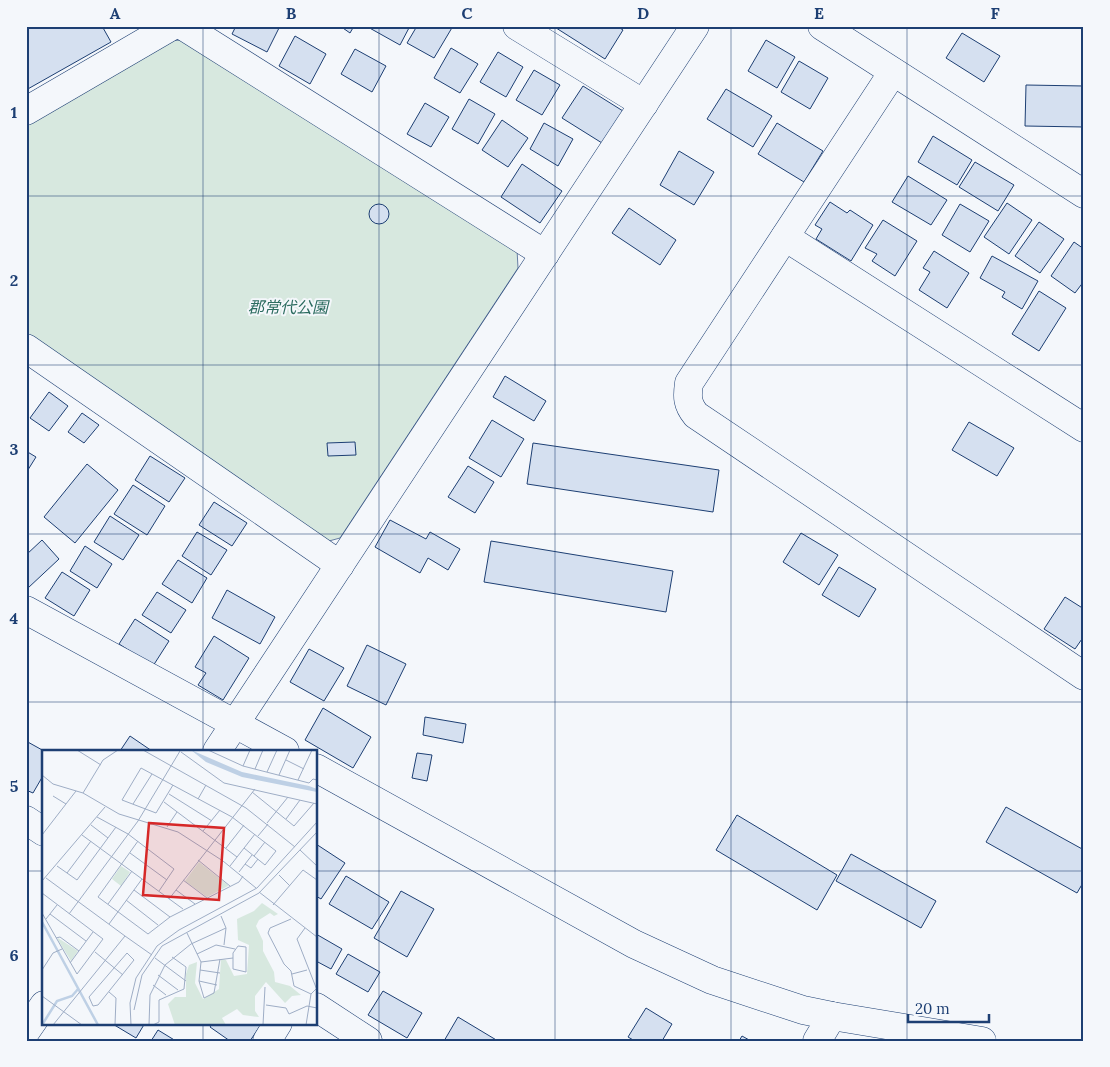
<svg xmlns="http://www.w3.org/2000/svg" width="1110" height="1067" font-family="Lora,'Noto Sans JP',serif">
<rect width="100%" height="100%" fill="#f4f7fb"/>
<!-- green -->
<path fill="#d7e8df" stroke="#687fa3" d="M181,40L517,249L518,268L340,538L329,541L26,333V125L168,41Z"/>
<!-- building -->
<g fill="#d5e0f0" stroke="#1d3f73">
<path d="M26,26H102L111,42L26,90Z"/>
<path d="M236,26H280L267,52L232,34Z"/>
<path d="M340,26H354L350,33Z"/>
<path d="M366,26H410L400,45Z"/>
<path d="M417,26H453L434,58L407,43Z"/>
<path d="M553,26H617L623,30L605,59Z"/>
<path d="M962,33L1000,56L984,82L946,58Z"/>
<path d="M295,36L326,54L310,84L279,66Z"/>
<path d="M766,40L795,57L777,88L748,71Z"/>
<path d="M451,48L478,64L460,93L434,78Z"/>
<path d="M355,49L386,66L372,92L341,74Z"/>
<path d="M498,52L523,67L506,97L480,82Z"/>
<path d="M799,61L828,78L810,109L781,92Z"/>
<path d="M534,70L560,85L542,115L516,100Z"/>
<path d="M1026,85L1084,86V127L1025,126Z"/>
<path d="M583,86L623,111L602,143L562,118Z"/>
<path d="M726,89L772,116L753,147L707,119Z"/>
<path d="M469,99L495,114L478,144L452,129Z"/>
<path d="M425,103L449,117L431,147L407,134Z"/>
<path d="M502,120L528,138L508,167L482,150Z"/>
<path d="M544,123L573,139L558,166L530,149Z"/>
<path d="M777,123L823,151L804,182L758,154Z"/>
<path d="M933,136L972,160L957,185L918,162Z"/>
<path d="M679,151L714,172L694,205L660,185Z"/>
<path d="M975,162L1014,185L998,211L959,187Z"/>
<path d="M522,164L562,191L540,223L501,197Z"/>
<path d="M908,176L947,200L931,225L892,202Z"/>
<path d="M830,202L847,213L850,210L873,225L851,261L816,239L822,229L815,225Z"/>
<path d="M1007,203L1032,220L1009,254L984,237Z"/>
<circle cx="379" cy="214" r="10"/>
<path d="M960,204L989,221L970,252L942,235Z"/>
<path d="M629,208L676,240L660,265L612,233Z"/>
<path d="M883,220L917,241L895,276L872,261L877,254L865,248Z"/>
<path d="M1039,222L1064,239L1040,273L1015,256Z"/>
<path d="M1074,242L1084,249V281L1075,293L1051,276Z"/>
<path d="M934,251L969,273L947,308L919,290L930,272L923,268Z"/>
<path d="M992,256L1038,281L1022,309L1002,297L1005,292L980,278Z"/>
<path d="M1039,291L1066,308L1039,351L1012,334Z"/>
<path d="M505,376L546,401L534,421L493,397Z"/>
<path d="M49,392L68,406L49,431L30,418Z"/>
<path d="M82,413L99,425L84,443L68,432Z"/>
<path d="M492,420L524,439L501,477L469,458Z"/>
<path d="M969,422L1014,448L997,476L952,450Z"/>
<path d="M355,442L356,455L328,456L327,443Z"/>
<path d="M533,443L719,470L713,512L527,484Z"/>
<path d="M26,451L36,457L26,473Z"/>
<path d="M150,456L185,478L169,502L135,480Z"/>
<path d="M87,464L118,490L75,543L44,517Z"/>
<path d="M468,466L494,482L475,513L448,497Z"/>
<path d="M133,485L165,506L147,535L114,514Z"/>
<path d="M214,502L247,523L232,546L199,525Z"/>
<path d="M110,516L139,535L123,560L94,542Z"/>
<path d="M390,520L426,539L430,532L460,549L448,570L428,558L420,573L375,547Z"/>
<path d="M197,532L227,550L211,575L182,556Z"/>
<path d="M801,533L838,555L819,585L783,562Z"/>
<path d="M42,540L59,559L28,588L26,585V555Z"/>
<path d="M491,541L673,571L666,612L484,582Z"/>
<path d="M85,546L112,564L97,588L70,571Z"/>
<path d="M178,560L207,578L192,603L162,584Z"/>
<path d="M839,567L876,589L859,617L822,595Z"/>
<path d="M62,572L90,590L74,616L45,598Z"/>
<path d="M227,590L275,617L260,644L212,618Z"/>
<path d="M157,592L186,610L171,633L142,615Z"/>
<path d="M1065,597L1084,609V636L1075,649L1044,629Z"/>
<path d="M135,619L169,641L153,666L119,644Z"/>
<path d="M214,636L249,658L223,700L198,685L206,673L195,667Z"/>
<path d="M367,645L406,664L386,705L347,686Z"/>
<path d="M309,649L344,668L324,701L290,682Z"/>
<path d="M323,708L371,737L353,768L305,740Z"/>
<path d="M425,717L466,724L463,743L423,735Z"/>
<path d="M130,736L152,751H120Z"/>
<path d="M26,741L44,751V774L33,793L26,790Z"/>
<path d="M417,753L432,755L427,781L412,778Z"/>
<path d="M1006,807L1084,850V881L1077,893L986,842Z"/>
<path d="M737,815L837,875L817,910L716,850Z"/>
<path d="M316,844L345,863L321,899L316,896Z"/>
<path d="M851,854L936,901L921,928L836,881Z"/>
<path d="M346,876L389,902L372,929L329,904Z"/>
<path d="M401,891L434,909L407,957L374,938Z"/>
<path d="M316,934L342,949L331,969L316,961Z"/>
<path d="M348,954L380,972L368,992L336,974Z"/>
<path d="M383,991L422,1013L407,1038L368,1015Z"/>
<path d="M646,1008L672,1024L662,1041H635L628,1037Z"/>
<path d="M458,1017L498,1041H444Z"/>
<path d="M111,1023H145L136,1038Z"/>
<path d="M213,1023H262L250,1041H230L210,1027Z"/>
<path d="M158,1030L176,1041H151Z"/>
<path d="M742,1036L751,1041H739Z"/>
</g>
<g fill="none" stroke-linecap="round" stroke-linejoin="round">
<!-- minor casing -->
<g stroke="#1d3f73" stroke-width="29">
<g id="minor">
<path d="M183,26L545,254"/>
<path d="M517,26L644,104"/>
<path d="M822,26L1084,194"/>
<path d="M893,72L689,383C687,397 687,404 696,415L1084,676"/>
<path d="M26,111L172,26"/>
<path d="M785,237L1084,428"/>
<path d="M26,348L340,565"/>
<path d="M26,610L285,751"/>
<path d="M217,751L695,26"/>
<path d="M316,768L634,944L712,980L803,1010L832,1016L982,1041"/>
<path d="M26,820L44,832"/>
<path d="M316,1007L368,1041"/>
<path d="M26,1031L44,1005"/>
<path d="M267,1041L278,1023"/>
<path d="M817,1041L832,1016"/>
</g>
</g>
<!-- minor -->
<use href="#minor" stroke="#f4f7fb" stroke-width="28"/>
</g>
<!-- grid -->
<path fill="none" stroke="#1d3f73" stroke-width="1" stroke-opacity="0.55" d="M203,26V751M379,26V1041M555,26V1041M731,26V1041M907,26V1041M26,196H1084M26,365H1084M26,534H1084M26,702H1084M26,871H44M316,871H1084M203,1023V1041"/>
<g text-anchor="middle" stroke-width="4" stroke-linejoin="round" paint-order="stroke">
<!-- park labels -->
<g font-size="16" font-style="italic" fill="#2c6c60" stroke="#f4f7fb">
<text x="288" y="313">郡常代公園</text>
</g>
</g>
<!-- overview -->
<g transform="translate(42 750)">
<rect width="275" height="275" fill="#f4f7fb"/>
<path d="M157,112L186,135V136L165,147L143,131ZM79,116L88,122L79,136L70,129ZM220,153L236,164L232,166L228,163L217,170L214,176L221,191V201L232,222L233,232L248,236L259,245L250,246L243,253L224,232L213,246V261L217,267L201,265L195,259L180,268L184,275H133L126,254L133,247H144V224L147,215L155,212L153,233L161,249L177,239L179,209L184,210L192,226L205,224L207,195L196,190L195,169L212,161ZM16,188L36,201L29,211L16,190Z" fill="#d7e8df"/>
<path d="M149,0L200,22L267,36L275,39V42L200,27L164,12Z" fill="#bed0e5"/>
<path fill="none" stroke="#bed0e5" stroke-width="2.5" d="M0,172L56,275M0,275L15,251L30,246L37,238"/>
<path fill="none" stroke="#9eadc5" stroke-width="1" d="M35,0L59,15M101,0L204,58L253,97M166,0L201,16L267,33L271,29L275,30M139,2L182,33L275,54M244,10L262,19M201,16L208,0M213,19L221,0M225,22L235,0M0,25L11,34L41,43L77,64L136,82L181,111L214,138M237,25L248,0M256,30L270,0M131,35L114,63L80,50L99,18L190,67L234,101L223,115L202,98M210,42L252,76L272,53M41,43L61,10L76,0M127,44L170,71M11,46L24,54M156,49L164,35M122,52L195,107M91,54L110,24M55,67L86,84L132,119L117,141M244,69L258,50M225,73L246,47M49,75L66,88M125,77L135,62M161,81L178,60M0,85L34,41M40,85L141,159M216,86L226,74M96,91L56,147L106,184L128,167L197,132L201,126M184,98L202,75M258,100L275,116M88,103L125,130M212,106L223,92M156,110L188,136M203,114L209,118L216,109M15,116L35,130L74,77M188,116L213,84M197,122L210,105M25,123L49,91M237,125L248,136M4,128L83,186M141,130L165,148M0,131L63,57M92,140L128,167M134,140L153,154M217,142L275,187M0,143L61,189L35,224L0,163M127,149L213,39M84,150L116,175M66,154L90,121M231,155L261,120L275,130M8,164L44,191M27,164L96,71L138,1M179,166L184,178L182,195M4,169L15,155M249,169L228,178L226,183L242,214L249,221L252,236L269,244M67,174L100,129M263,178L255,189L275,240M145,183L159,212L157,231L162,248L172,243L178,209M14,188L18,187L37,201M196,196L204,197V222L191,219V203ZM53,202L81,225M85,203L92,210L56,255L51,256L47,247ZM155,204L174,195L193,199M113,208L144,231M159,212L191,208M28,213L51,182M0,220L11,203L20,199M158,220L178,223M250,224L265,220M116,225L136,240M157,231L175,235M111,235L124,245M67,242L74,248L73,275M0,246L40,275M224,255L244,258L247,264L265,256L275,258M92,260L100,225L120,196L217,143L275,82M11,275L83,186L110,205M89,275L88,253L94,228L115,196L137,180L215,138L275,72M107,275L108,245L123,215L149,194L184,178M111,275L117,272V250L142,239L144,217L130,207M221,275L223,237M264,275L269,244L274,239"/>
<path fill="#d62828" fill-opacity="0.15" stroke="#d62828" stroke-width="2.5" d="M107,73L182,78L177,150L101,145Z"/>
<rect width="275" height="275" fill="none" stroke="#1d3f73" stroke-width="2.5"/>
</g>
<!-- border -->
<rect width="1110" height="1067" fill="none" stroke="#f4f7fb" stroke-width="55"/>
<!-- scale -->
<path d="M908 1014v8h81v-8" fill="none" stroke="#1d3f73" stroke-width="2.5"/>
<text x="915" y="1014" font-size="15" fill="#1d3f73" stroke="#f4f7fb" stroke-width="4" paint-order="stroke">20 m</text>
<rect x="28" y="28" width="1054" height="1012" fill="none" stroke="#1d3f73" stroke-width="2"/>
<g font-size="16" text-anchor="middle" font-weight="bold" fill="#1d3f73">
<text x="115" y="19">A</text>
<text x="291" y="19">B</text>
<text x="467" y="19">C</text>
<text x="643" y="19">D</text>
<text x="819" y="19">E</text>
<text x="995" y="19">F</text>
<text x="14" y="118">1</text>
<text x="14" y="286">2</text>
<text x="14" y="455">3</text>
<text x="14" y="624">4</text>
<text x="14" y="792">5</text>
<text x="14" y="961">6</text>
</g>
</svg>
